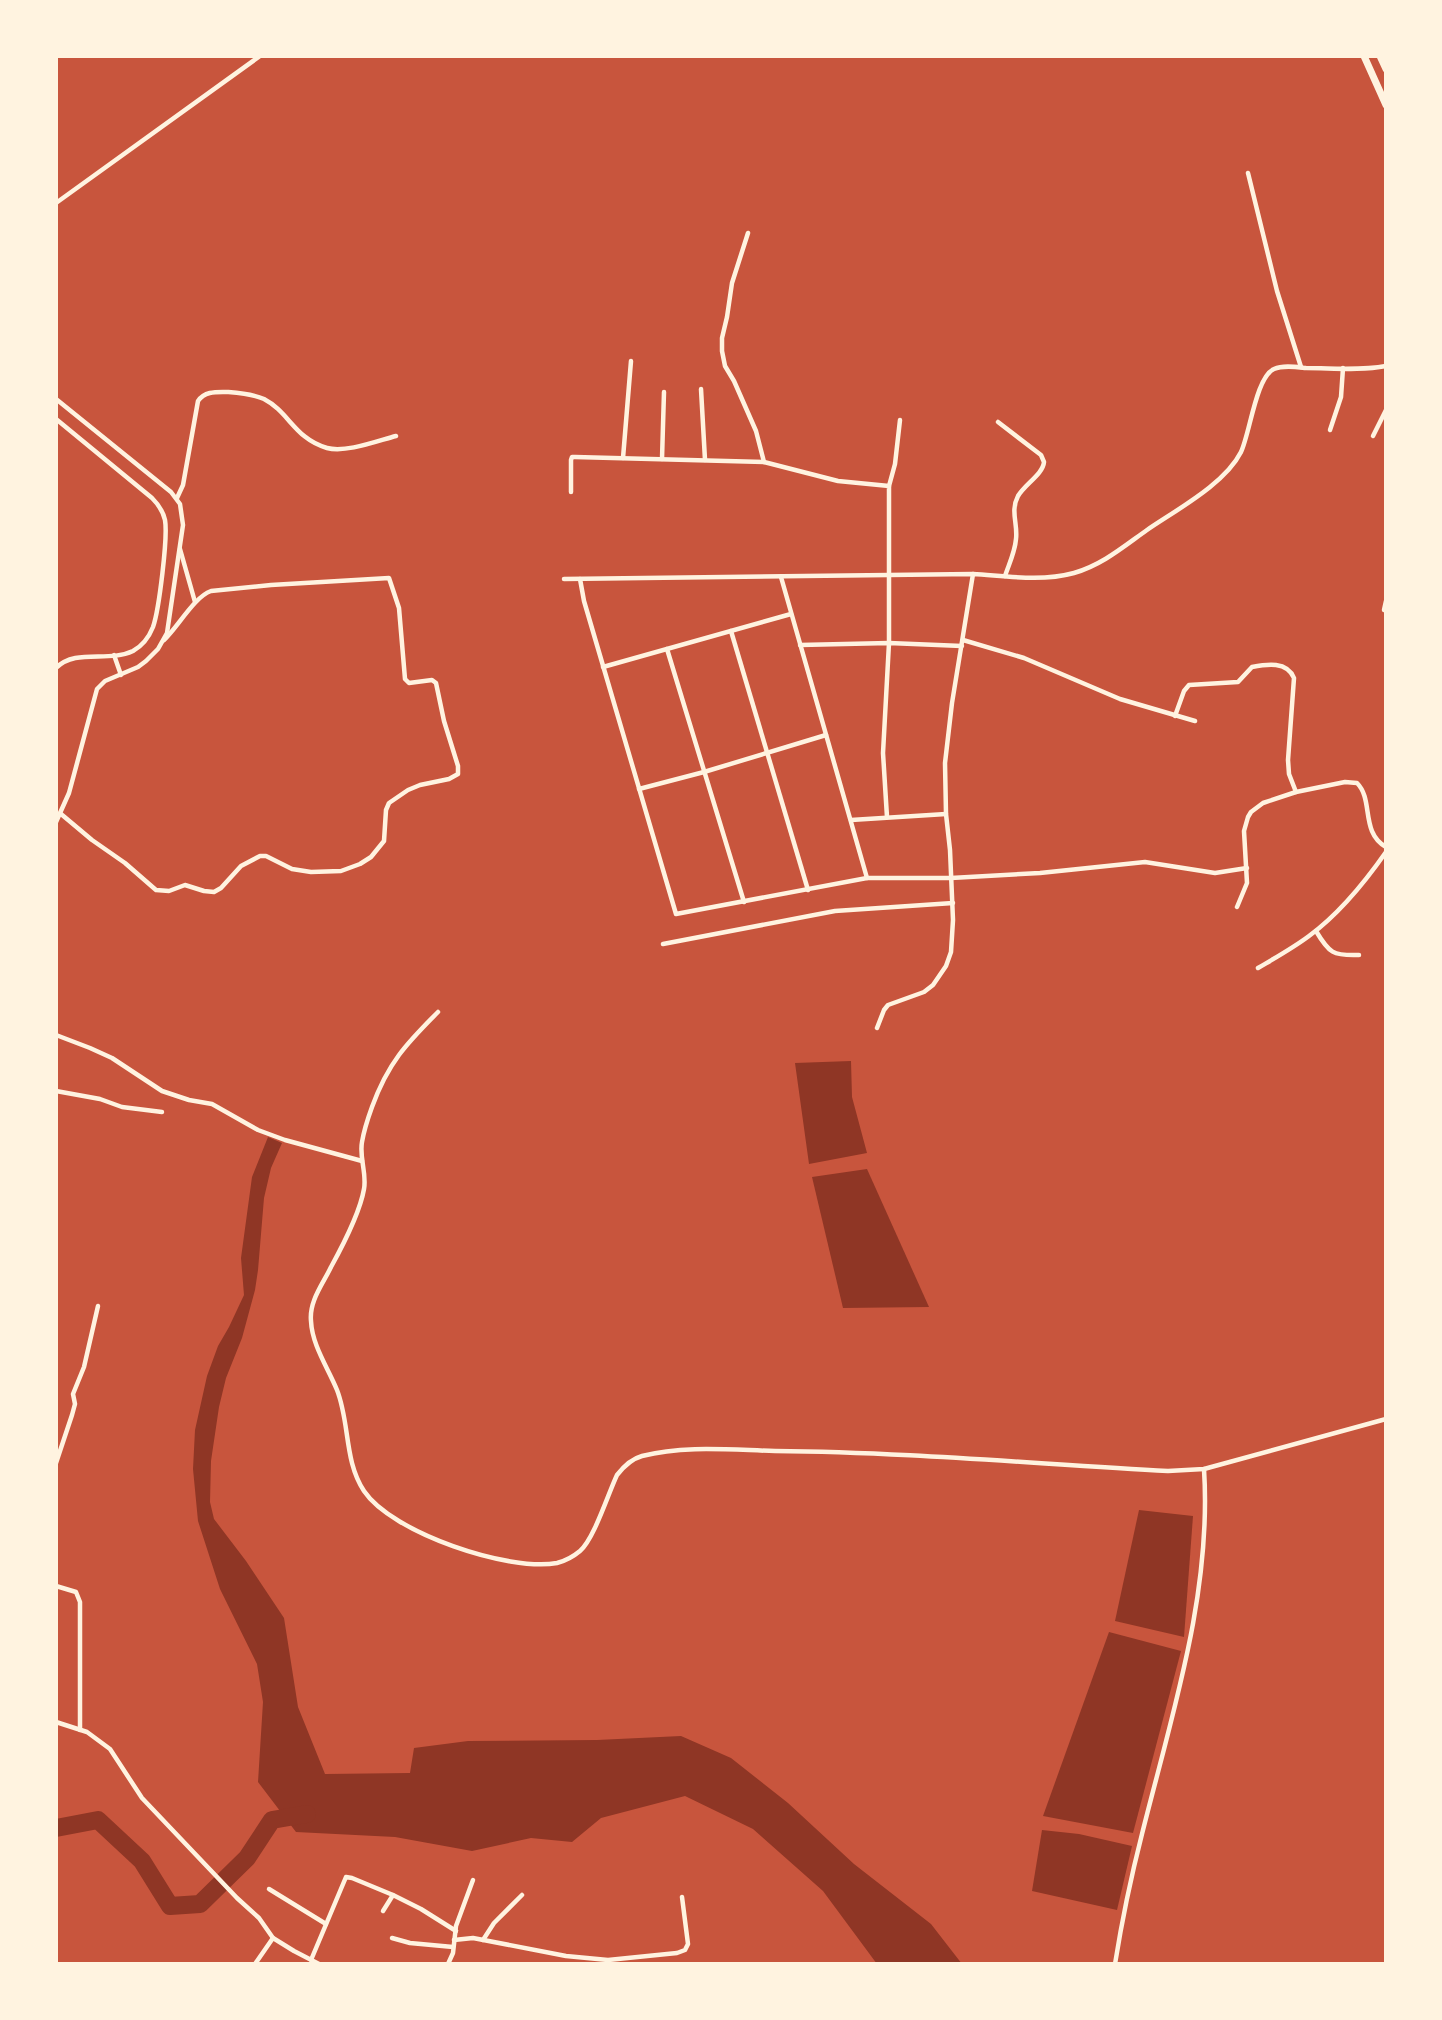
<svg xmlns="http://www.w3.org/2000/svg" width="1442" height="2020" font-family="'Space Grotesk',sans-serif">
<rect width="100%" height="100%" fill="#c8553d"/>
<!-- water -->
<g fill="#8f3625">
<path d="M851,1061L852,1097L867,1153L809,1164L795,1063Z"/>
<path d="M268,1137L282,1143L271,1168L264,1198L258,1270L255,1290L242,1338L226,1378L219,1407L211,1461L210,1502L214,1519L246,1561L284,1618L298,1707L325,1774L410,1773L414,1748L468,1741L597,1740L681,1736L731,1758L788,1803L854,1864L931,1924L962,1964H877L823,1891L753,1829L685,1796L601,1818L572,1842L531,1838L472,1851L395,1837L296,1832L258,1782L263,1702L257,1664L220,1589L198,1521L193,1469L195,1430L207,1376L218,1346L229,1327L244,1295L241,1258L252,1177Z"/>
<path d="M867,1169L929,1307L843,1308L812,1177Z"/>
<path d="M1139,1510L1193,1516L1184,1637L1115,1621Z"/>
<path d="M1109,1632L1181,1651L1133,1833L1043,1816Z"/>
<path d="M1042,1830L1079,1834L1132,1846L1117,1910L1032,1891Z"/>
</g>
<g fill="none" stroke-linecap="round" stroke-linejoin="round">
<!-- river -->
<path stroke="#8f3625" stroke-width="18" d="M56,1828L98,1820L142,1861L170,1906L200,1904L247,1858L272,1820L307,1814"/>
<!-- minor -->
<g stroke="#fff3e0" stroke-width="4.5">
<path d="M1248,173L1277,291L1301,367"/>
<path d="M56,203L260,56"/>
<path d="M748,233L732,283L727,317L722,338V351L725,366L734,381L756,431L764,462"/>
<path d="M701,389L705,460"/>
<path d="M56,399L171,492L180,504L183,525L167,633L158,649L146,661L138,667L105,681L97,689L69,793L56,822"/>
<path d="M56,419L152,498C158,504 163,511 165,520C168,537 159,610 153,627C149,637 142,646 133,651C108,663 76,648 56,668"/>
<path d="M998,422L1041,455L1044,462C1043,474 1025,484 1018,496C1010,511 1018,524 1016,539C1015,552 1009,564 1005,576"/>
<path d="M1330,430L1341,397L1343,368"/>
<path d="M1373,436L1386,410"/>
<path d="M623,458L631,361"/>
<path d="M662,459L664,392"/>
<path d="M889,486L895,464L900,420"/>
<path d="M571,492V460L572,457H575L764,462L838,481L889,486V643L883,753L887,817"/>
<path d="M177,498L183,485L198,401C205,391 216,392 227,392C239,393 253,394 264,399C289,412 295,439 327,448C346,453 377,441 396,436"/>
<path d="M180,549L195,602"/>
<path d="M781,577L867,878"/>
<path d="M564,579L973,574C1006,576 1041,582 1074,573C1102,565 1123,547 1147,530C1176,510 1225,484 1241,452C1250,433 1256,377 1274,369C1283,365 1296,367 1306,368C1332,368 1360,371 1386,366"/>
<path d="M580,579L584,601L676,914L867,878H951L1040,873L1145,862L1215,873L1247,868"/>
<path d="M1384,610L1386,601"/>
<path d="M731,631L808,890"/>
<path d="M963,640L1024,658L1120,699L1195,721"/>
<path d="M800,645L889,643L962,646"/>
<path d="M667,649L744,902"/>
<path d="M114,655L121,675"/>
<path d="M603,667L791,614"/>
<path d="M1175,716L1184,691L1189,685L1238,682L1252,667C1267,664 1287,661 1294,678L1288,760L1289,774L1296,792"/>
<path d="M639,789L704,772L826,735"/>
<path d="M61,814L92,840L125,863L156,890L169,891L185,885L204,891L214,892L221,888L241,866L260,856H266L292,869L311,872L341,871L360,864L371,857L384,841L386,810L389,803L408,790L420,785L449,779L458,774V766L444,721L436,683L432,680L409,683L405,679L399,608L389,578L271,585L211,591C194,597 178,627 164,640"/>
<path d="M851,820L946,814"/>
<path d="M1237,907L1247,883L1244,831L1248,817L1251,812L1263,803L1296,792L1345,782L1357,783C1374,800 1360,832 1386,847"/>
<path d="M1316,931C1329,953 1333,956 1359,955"/>
<path d="M663,944L835,911L953,903"/>
<path d="M1258,968C1275,958 1293,948 1309,936C1339,914 1365,882 1386,852"/>
<path d="M438,1012C406,1044 388,1063 372,1107C368,1118 364,1130 362,1142C359,1158 367,1173 364,1189C360,1212 342,1247 331,1267C323,1284 309,1301 311,1321C312,1345 328,1368 337,1390C350,1423 344,1461 364,1491C392,1533 509,1572 557,1563C565,1561 574,1556 580,1551C594,1539 608,1494 617,1475C624,1466 631,1459 642,1456C684,1445 732,1450 775,1451C906,1452 1037,1464 1168,1471L1204,1469L1386,1419"/>
<path d="M877,1028L884,1010L888,1005L924,992L933,985L946,966L951,952L953,920L950,850L946,814L945,763L952,703L973,574"/>
<path d="M56,1035L90,1048L112,1058L162,1091L189,1100L212,1104L258,1130L285,1140L362,1161"/>
<path d="M56,1091L100,1099L122,1107L162,1112"/>
<path d="M56,1463L72,1415L75,1404L73,1394L84,1367L98,1306"/>
<path d="M56,1586L76,1592L80,1602V1730"/>
<path d="M56,1722L87,1732L110,1749L142,1798L237,1898L259,1918L273,1938L294,1951L319,1964"/>
<path d="M269,1889L326,1924"/>
<path d="M383,1911L393,1895L421,1909L456,1931"/>
<path d="M392,1938L410,1943L453,1947"/>
<path d="M454,1940L473,1938L566,1956L608,1960L677,1953L685,1950L688,1944L682,1897"/>
<path d="M483,1940L494,1923L522,1895"/>
<path d="M311,1960L346,1877L352,1878L393,1895"/>
<path d="M255,1964L273,1938"/>
<path d="M448,1964L453,1953L456,1926L473,1880"/>
<path d="M1115,1964C1122,1920 1131,1877 1142,1834C1172,1714 1212,1593 1204,1469"/>
</g>
<!-- trunk -->
<g stroke="#fff3e0" stroke-width="7">
<path d="M1364,56L1386,105"/>
<path d="M1380,56L1386,69"/>
</g>
</g>
<!-- border -->
<rect width="1442" height="2020" fill="none" stroke="#fff3e0" stroke-width="116"/>
</svg>
